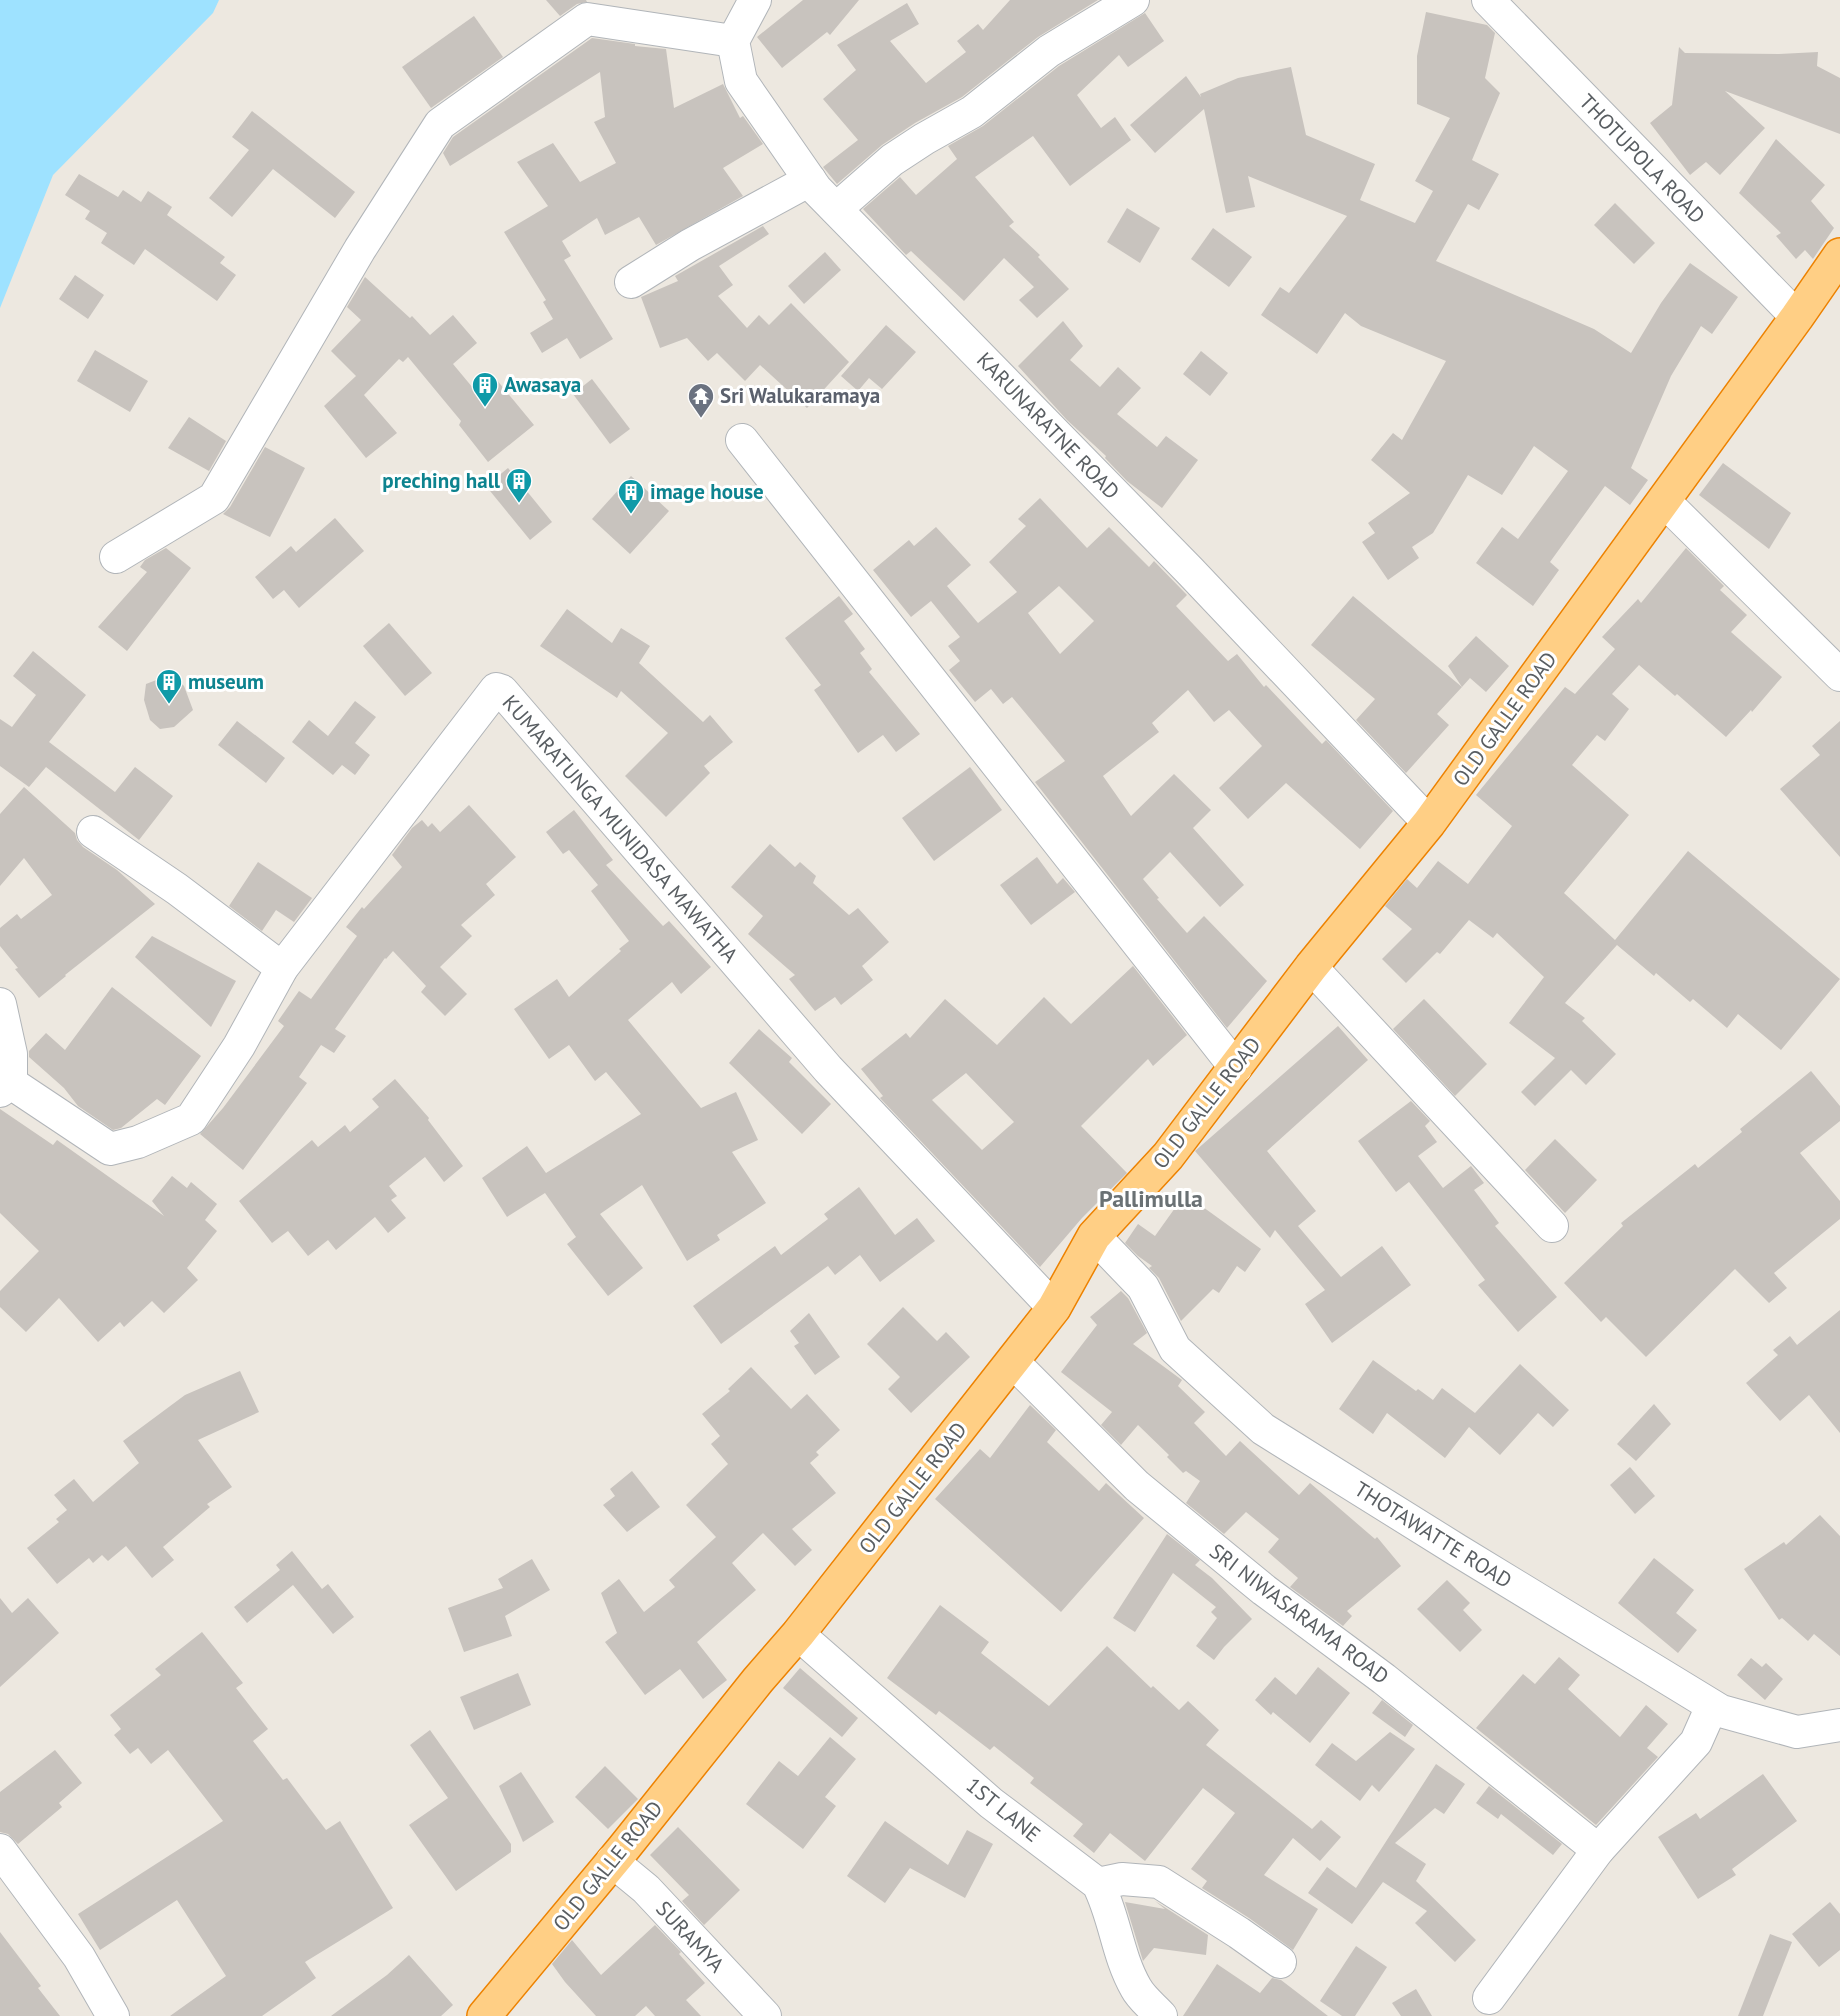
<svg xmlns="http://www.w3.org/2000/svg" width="1840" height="2016" font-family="'PT Sans',sans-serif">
<rect width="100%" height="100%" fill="#ede8e0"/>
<!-- water -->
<path fill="#9ee2ff" d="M0,0H219L213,13L53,175L0,308Z"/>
<!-- building -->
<g fill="#c8c3be" fill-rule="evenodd">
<path d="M546,0H586L587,2L577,4L560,16Z"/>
<path d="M803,0H859L830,35L827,32L782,68L757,37Z"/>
<path d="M1010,0H1098L1038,37L962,97L915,123L882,145L837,184L823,167L858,140L823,99L856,70L837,45L907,3L919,24L890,41L926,83L966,52L957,41L978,24L983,30Z"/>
<path d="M1426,12L1487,25L1495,33L1485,78L1500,93L1472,160L1499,174L1479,210L1468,204L1436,261L1594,329L1631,353L1661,303L1690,263L1738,297L1712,334L1701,326L1671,376L1631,468L1648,480L1630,505L1605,486L1550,562L1559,570L1533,606L1476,563L1502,527L1518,539L1568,471L1534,446L1502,495L1468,475L1433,533L1412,547L1419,558L1388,580L1362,542L1375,533L1368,523L1410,493L1371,460L1393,433L1402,440L1446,361L1361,326L1345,313L1317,354L1261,315L1280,287L1289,293L1347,216L1248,176L1255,207L1226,213L1204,109L1155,153L1130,125L1186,76L1201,97L1200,94L1238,78L1291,67L1306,135L1375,164L1360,200L1415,223L1433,191L1415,181L1450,118L1417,104V56Z"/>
<path d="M1145,13L1164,41L1128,67L1119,55L1077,95L1101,128L1115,117L1131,140L1070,186L1033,136L975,177L1014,222L1009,226L1040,255L1038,257L1069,289L1037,318L1019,300L1034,287L1004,258L964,301L911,251L906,255L863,209L900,177L916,195L957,159L948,146L983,126L1059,66Z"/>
<path d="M474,16L503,57L431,108L402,67Z"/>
<path d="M592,38L635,44V46L666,49L674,108L723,84L740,118L743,116L763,144L723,168L743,196L656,245L639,217L605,235L597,218L562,241L571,256L564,260L613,339L580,359L567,338L542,353L530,333L553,319L543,302L546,300L504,232L548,206L517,162L553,143L580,182L616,163L594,122L605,117L600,72L450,166L443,153L453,137Z"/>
<path d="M1679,47L1685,53L1779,54L1818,52L1817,66L1840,78V134L1725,91L1765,128L1720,175L1706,162L1690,175L1650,123L1672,105Z"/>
<path d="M252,111L355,192L335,218L273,169L232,217L209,198L249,150L232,137Z"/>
<path d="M1776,139L1825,185L1811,201L1834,228L1813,259L1805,250L1796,259L1776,236L1781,233L1739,193Z"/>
<path d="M79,174L118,197L123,190L141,202L148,191L172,207L167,215L225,257L220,263L236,275L217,301L145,249L134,265L101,243L107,233L85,219L90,211L65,195Z"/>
<path d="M1615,203L1655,243L1634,264L1594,225Z"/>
<path d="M1127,208L1160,228L1140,263L1107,242Z"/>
<path d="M763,226L769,234L719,266L733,285L718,296L747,328L759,315L769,325L791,303L849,362L807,408L760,365L745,381L717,353L708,361L687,338L660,348L641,297L678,281L675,276Z"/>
<path d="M1213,228L1252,257L1229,287L1191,259Z"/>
<path d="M825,252L841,270L804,304L788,286Z"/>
<path d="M75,275L104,295L88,319L59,299Z"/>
<path d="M365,277L410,318L412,316L430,335L453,315L477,343L453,364L478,394L496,379L534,425L488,462L459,425L461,421L408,357L403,362L399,359L364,395L397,433L366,458L324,406L356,376L331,351L361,320L347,307Z"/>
<path d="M1063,321L1083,346L1070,360L1100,387L1118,367L1141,388L1117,414L1157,447L1166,436L1198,460L1162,508L1127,481L1105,458L1106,456L1067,420L1018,366Z"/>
<path d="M886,325L916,352L882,389L869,378L858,391L841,376Z"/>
<path d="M95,350L148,381L130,412L77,381Z"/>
<path d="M1201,351L1228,373L1210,396L1183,374Z"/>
<path d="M592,379L630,429L610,444L573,394Z"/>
<path d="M189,417L226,441L209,471L168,448Z"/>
<path d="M265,447L305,468L270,537L223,514L230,507Z"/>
<path d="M1723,463L1791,513L1769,549L1699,495Z"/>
<path d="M508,468L552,522L530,540L486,486Z"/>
<path d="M631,476L669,511L630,554L592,519Z"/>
<path d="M1040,498L1087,548L1109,527L1149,567L1154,561L1187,595L1176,606L1228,661L1237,654L1264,687L1266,685L1322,744L1326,740L1393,811L1360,849L1286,783L1248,819L1219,788L1262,746L1229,710L1214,722L1188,690L1152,723L1159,732L1103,776L1131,816L1174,774L1211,810L1193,828L1244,885L1220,907L1170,852L1143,879L1159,898L1157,899L1187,933L1204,916L1267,981L1227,1028L1035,782L1065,761L1012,697L1003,704L991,689L975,702L949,670L960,661L948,646L960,637L931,601L911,617L873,570L909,540L914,546L936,527L971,565L947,586L978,623L1017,592L989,562L1026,526L1018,519ZM1059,586L1094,621L1060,654L1028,613Z"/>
<path d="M335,518L364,551L299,608L284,590L273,599L255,577L291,546L296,552Z"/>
<path d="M166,548L191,568L127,651L98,627L147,572L140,567L145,560Z"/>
<path d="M1686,548L1724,586L1720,590L1747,615L1731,632L1782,677L1752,712L1751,710L1726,737L1677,694L1675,696L1639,665L1612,694L1629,709L1605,741L1597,735L1572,765L1629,815L1564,893L1615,940L1688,851L1840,979L1781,1050L1738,1014L1727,1028L1693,999L1690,1002L1656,973L1654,976L1617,945L1565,1003L1585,1018L1582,1021L1616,1054L1586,1085L1571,1070L1535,1106L1521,1092L1555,1058L1509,1023L1544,977L1497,933L1493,938L1469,920L1440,954L1437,952L1406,983L1382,959L1412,929L1385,906L1407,879L1417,888L1438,861L1468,884L1512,826L1476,795L1565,687L1575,694L1615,649L1602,637L1638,599L1641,603Z"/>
<path d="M839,596L853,614L844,621L865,649L860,653L872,669L869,672L920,734L896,752L883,735L858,753L814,690L821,685L785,638Z"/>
<path d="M1353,596L1462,687L1437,714L1449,725L1406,773L1356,720L1375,699L1311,645Z"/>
<path d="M567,609L612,643L621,628L650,646L639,663L703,722L710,715L733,742L704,766L710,773L666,817L625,776L668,733L621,691L617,698L540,646Z"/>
<path d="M389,623L432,673L405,696L363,646Z"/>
<path d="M1476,636L1509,666L1486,692L1470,678L1462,687L1448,666Z"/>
<path d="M33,651L86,695L49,742L115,792L135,767L173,796L139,840L46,767L29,787L0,766V719L12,727L36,695L13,676Z"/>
<path d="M172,674L184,686L193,710L174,727L160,729L150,720L144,700L146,684Z"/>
<path d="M355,701L376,717L355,743L370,755L355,775L342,765L333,775L292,742L309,720L328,736Z"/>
<path d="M237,721L285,758L266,783L218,745Z"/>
<path d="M1840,721V857L1780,789L1820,755L1812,746Z"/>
<path d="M970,767L1002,810L934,861L902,818Z"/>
<path d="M24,787L75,833L77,840L83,847L117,870L155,904L65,975L66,976L39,998L15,969L18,968L0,946V928L17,914L21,919L52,895L24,858L0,886V814Z"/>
<path d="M469,805L516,857L486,884L495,895L461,925L472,936L440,967L467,994L445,1016L421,992L426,986L393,951L386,959L385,958L335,1029L346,1036L334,1053L321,1045L299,1077L307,1083L243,1170L200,1134L223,1108L284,1026L278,1021L299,991L311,999L357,936L346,927L362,907L364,909L402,867L392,855L412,828L422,820L428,827L432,823L440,832Z"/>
<path d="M574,810L613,860L606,865L663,926L669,921L711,967L681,994L672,982L628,1020L701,1108L736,1092L758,1140L732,1152L766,1203L717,1235L720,1240L687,1261L642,1185L600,1214L643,1268L608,1296L567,1244L576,1237L545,1193L507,1217L482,1178L527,1146L546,1173L641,1114L606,1072L595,1081L569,1045L549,1059L514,1009L557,979L569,997L621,951L619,949L629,941L591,891L598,885L569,850L563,854L546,832Z"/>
<path d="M770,844L795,867L800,862L816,876L813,883L849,915L858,908L889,942L862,966L873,980L841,1005L835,997L815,1011L789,979L795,975L748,934L763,916L731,887Z"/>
<path d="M1037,857L1057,884L1063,878L1075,892L1031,925L1000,885Z"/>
<path d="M258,862L312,898L294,922L276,910L262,931L229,906Z"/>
<path d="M152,936L236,981L211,1027L135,957Z"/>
<path d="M1133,966L1187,1035L1153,1066L1148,1059L1081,1126L1127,1173L1082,1218L1040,1267L880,1098L883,1096L861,1069L906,1033L910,1038L945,999L997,1045L1044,997L1071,1024ZM966,1073L1014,1122L982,1150L932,1100Z"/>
<path d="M112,987L201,1056L165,1105L157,1099L121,1128L113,1130L78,1106L64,1088L29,1057V1051L46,1033L65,1050Z"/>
<path d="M1424,999L1487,1064L1455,1096L1393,1029Z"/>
<path d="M1338,1026L1368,1060L1267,1151L1316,1211L1298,1226L1341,1277L1382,1246L1411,1285L1332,1343L1305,1304L1325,1290L1275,1230L1270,1238L1195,1151Z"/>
<path d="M759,1029L792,1058L789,1062L831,1104L802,1134L729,1063Z"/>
<path d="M1811,1071L1840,1106V1121L1800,1153L1840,1201V1219L1774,1273L1787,1288L1769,1303L1735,1269L1646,1357L1606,1317L1601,1322L1564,1283L1623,1226L1621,1223L1695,1164L1698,1168L1742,1132L1740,1129Z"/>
<path d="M395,1079L429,1118L428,1120L463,1166L444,1182L425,1157L389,1186L397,1196L391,1200L406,1218L388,1233L375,1217L336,1250L328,1240L308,1256L288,1231L272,1243L239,1201L312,1140L318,1147L345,1125L350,1132L379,1107L372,1099Z"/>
<path d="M1411,1101L1430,1121L1425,1126L1437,1142L1418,1156L1443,1188L1471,1166L1484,1183L1474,1190L1499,1223L1495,1226L1557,1297L1518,1332L1478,1285L1485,1280L1409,1182L1396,1192L1358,1141Z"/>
<path d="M0,1109L53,1145L57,1140L164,1216L152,1201L172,1176L187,1188L191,1182L217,1204L205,1220L217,1231L187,1268L198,1280L164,1313L152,1301L124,1327L120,1322L98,1342L59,1298L26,1332L0,1307V1291L39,1251L0,1213Z"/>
<path d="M1555,1139L1597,1180L1565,1213L1525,1170Z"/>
<path d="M859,1187L895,1235L917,1218L935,1241L880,1282L860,1255L835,1275L828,1266L721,1344L693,1306L775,1246L781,1255L828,1219L824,1214Z"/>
<path d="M1185,1194L1261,1249L1245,1272L1237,1266L1219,1293L1213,1289L1181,1321L1159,1278L1149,1268L1152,1266L1138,1256L1125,1243L1138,1224L1155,1236Z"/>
<path d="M1121,1291L1128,1298L1147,1333L1133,1344L1182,1380L1178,1386L1205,1412L1194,1423L1226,1456L1240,1441L1299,1495L1310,1483L1375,1539L1377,1537L1401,1566L1347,1611L1352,1616L1343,1626L1290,1587L1298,1578L1268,1552L1279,1539L1246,1512L1224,1534L1186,1503L1200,1481L1186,1471L1183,1473L1167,1457L1169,1455L1138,1425L1121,1445L1101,1425L1112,1412L1061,1372L1097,1325L1090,1317Z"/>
<path d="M903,1307L937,1341L946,1332L970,1357L911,1413L888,1389L900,1377L867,1344Z"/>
<path d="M1840,1310V1433L1809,1395L1780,1421L1746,1383L1778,1355L1773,1350L1790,1336L1797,1345Z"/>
<path d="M809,1313L840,1357L815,1375L794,1346L799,1343L790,1331Z"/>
<path d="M1373,1360L1416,1391L1418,1389L1433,1400L1442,1388L1475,1413L1520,1364L1569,1410L1553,1427L1538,1413L1500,1455L1469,1427L1445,1458L1387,1413L1373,1434L1339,1409Z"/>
<path d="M751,1367L791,1409L807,1394L840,1430L816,1452L819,1455L810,1463L836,1493L792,1529L812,1550L795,1566L763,1533L732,1563L756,1590L697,1642L727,1680L703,1699L680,1669L645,1695L605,1642L617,1633L601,1593L619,1579L644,1612L675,1587L669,1580L716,1537L686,1505L728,1464L711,1444L720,1436L702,1414L730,1391L728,1389Z"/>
<path d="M240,1371L259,1412L198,1440L232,1487L207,1504L210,1507L163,1547L174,1560L152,1578L126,1546L108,1561L102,1555L93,1563L89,1558L57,1584L27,1548L59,1522L56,1519L67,1510L54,1495L74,1479L93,1502L139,1463L123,1441L185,1395Z"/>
<path d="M1654,1404L1671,1424L1636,1461L1617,1444Z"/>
<path d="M1030,1405L1056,1430L1047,1442L1099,1491L1106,1483L1144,1518L1061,1612L935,1499L980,1449L990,1458Z"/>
<path d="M1630,1467L1655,1496L1635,1514L1610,1485Z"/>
<path d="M632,1471L660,1507L627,1532L603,1505L615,1496L610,1489Z"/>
<path d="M1820,1515L1840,1536V1656L1814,1634L1808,1641L1782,1618L1779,1620L1744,1569L1784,1542L1786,1545Z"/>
<path d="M1167,1534L1200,1560L1195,1565L1212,1578L1252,1619L1224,1647L1214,1660L1196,1646L1217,1618L1211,1612L1216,1607L1173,1573L1135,1632L1113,1618Z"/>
<path d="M292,1551L322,1589L328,1584L354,1617L333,1634L293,1585L247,1623L234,1607L280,1570L276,1565Z"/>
<path d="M1654,1558L1694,1590L1676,1613L1697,1630L1678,1653L1618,1603Z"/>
<path d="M532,1559L550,1590L505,1616L512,1636L464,1652L448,1608L503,1588L498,1579Z"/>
<path d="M1447,1580L1470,1603L1463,1610L1482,1630L1460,1652L1417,1609Z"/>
<path d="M0,1598L12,1613L28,1598L59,1633L0,1687Z"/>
<path d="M940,1605L989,1642L981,1653L1049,1706L1107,1646L1151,1688L1153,1686L1179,1710L1188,1701L1219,1730L1206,1745L1312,1829L1321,1820L1341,1837L1320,1861L1293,1838L1264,1875L1318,1909L1293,1950L1249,1918L1202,1888L1207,1881L1191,1869L1235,1813L1203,1788L1145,1861L1110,1833L1094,1853L1073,1836L1083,1824L1030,1783L1034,1778L994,1746L990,1750L939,1711L936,1715L887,1678Z"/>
<path d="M202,1632L243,1683L236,1688L268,1729L253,1741L283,1780L287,1778L326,1830L340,1821L393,1908L305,1962L316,1978L262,2016H170L226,1976L177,1900L100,1950L78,1914L223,1821L168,1750L151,1764L138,1748L130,1754L114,1735L121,1729L110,1715L161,1675L155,1669Z"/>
<path d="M1559,1657L1580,1675L1568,1689L1620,1737L1646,1705L1668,1724L1647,1748L1658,1757L1596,1825L1476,1728L1523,1674L1535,1684Z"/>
<path d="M1751,1658L1762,1667L1766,1663L1783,1679L1765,1700L1737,1675Z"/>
<path d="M1318,1667L1350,1693L1310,1743L1273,1712L1271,1715L1255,1700L1275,1677L1296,1695Z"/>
<path d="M800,1668L858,1718L842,1737L783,1688Z"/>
<path d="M518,1673L531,1705L474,1730L460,1697Z"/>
<path d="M1382,1700L1413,1725L1405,1737L1372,1713Z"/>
<path d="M430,1730L511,1844V1852L456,1891L409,1825L448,1798L410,1745Z"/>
<path d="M1390,1732L1415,1749L1379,1792L1372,1785L1360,1801L1315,1765L1332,1743L1356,1761Z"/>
<path d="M830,1737L856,1759L825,1797L836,1806L803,1849L746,1804L779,1761L798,1776Z"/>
<path d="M55,1750L82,1783L59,1803L62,1807L18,1844L8,1834L0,1832V1792Z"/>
<path d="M1436,1764L1465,1784L1444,1814L1435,1808L1395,1843L1426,1864L1416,1881L1476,1940L1455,1962L1415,1923L1427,1911L1383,1882L1352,1924L1308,1893L1327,1867L1356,1888Z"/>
<path d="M605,1766L638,1799L608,1829L575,1797Z"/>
<path d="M521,1772L554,1822L523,1842L499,1786Z"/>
<path d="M1763,1774L1797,1821L1732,1869L1736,1875L1698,1899L1658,1837L1696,1813L1700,1819Z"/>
<path d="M1489,1786L1562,1844L1553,1855L1501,1814L1498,1819L1476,1803Z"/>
<path d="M885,1821L948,1865L967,1830L993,1844L965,1898L910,1868L885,1903L847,1876Z"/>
<path d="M678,1827L740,1890L704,1925L682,1901L689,1895L650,1855Z"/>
<path d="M1155,1901L1208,1935L1206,1955L1154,1948L1143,1961L1125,1902L1165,1909Z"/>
<path d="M1830,1902L1840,1914V1950L1819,1967L1792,1934Z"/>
<path d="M655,1925L681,1952L679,1954L705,1983L686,2000L701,2016H655L646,2006L635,2016H596L565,1982L552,1964L572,1940L601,1975Z"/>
<path d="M0,1932L41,1986L38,1988L60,2016H0Z"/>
<path d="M1770,1934L1792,1942L1763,2016H1738Z"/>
<path d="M1356,1946L1387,1967L1355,2016H1342L1320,2001Z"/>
<path d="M409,1955L453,2005L441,2016H331L387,1975Z"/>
<path d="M1217,1964L1260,1993L1272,1978L1281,1980L1328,2016H1183Z"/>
<path d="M1416,1989L1432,2016H1401L1392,2003Z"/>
</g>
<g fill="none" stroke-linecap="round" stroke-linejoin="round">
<!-- minor casing -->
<g stroke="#b1b5b9" stroke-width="34">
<g id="minor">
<path d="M755,0L733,41L741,81L816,189L1190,571L1429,823"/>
<path d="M1488,0L1797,317"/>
<path d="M836,209L892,160L924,139L972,112L1049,51L1133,0"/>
<path d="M631,282L690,245L810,180"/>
<path d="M742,440L1236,1068"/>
<path d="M1664,501L1840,675"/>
<path d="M116,557L214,498L360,249L440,124L587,19L733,41"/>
<path d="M93,832L177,889L282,968"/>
<path d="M1311,967L1552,1226"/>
<path d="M0,1004L11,1054V1083"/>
<path d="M0,1091L11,1083L110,1149L138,1142L191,1119L239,1046L282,968L496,689L502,691L828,1069L1054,1308"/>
<path d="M1094,1236L1143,1287L1175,1349L1263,1429L1457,1550L1721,1711L1797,1732L1840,1725"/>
<path d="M1013,1362L1137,1486L1264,1590L1384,1679L1598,1850"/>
<path d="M798,1634L991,1803L1098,1884C1115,1917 1117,1955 1136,1988C1142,1999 1153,2007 1161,2016"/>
<path d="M0,1850L79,1957L113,2016"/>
<path d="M612,1861L646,1889L765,2016"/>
<path d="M1098,1884L1122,1879L1159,1882L1239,1933L1280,1962"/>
<path d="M1489,1998L1598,1850L1696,1742L1712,1706"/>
</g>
</g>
<!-- highway casing -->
<g stroke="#ed8200" stroke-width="36">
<path id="highway" d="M484,2016L623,1849L758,1680L798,1634L1054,1308L1094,1236L1168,1156L1311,967L1429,823L1797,317L1840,255"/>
</g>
<!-- minor -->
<use href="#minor" stroke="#fff" stroke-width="32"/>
<!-- highway -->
<use href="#highway" stroke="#ffcf85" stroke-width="33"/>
</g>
<!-- icons -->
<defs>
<g id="building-pin" transform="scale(1.35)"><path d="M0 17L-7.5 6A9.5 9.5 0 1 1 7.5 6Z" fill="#0f9aa8" stroke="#fff"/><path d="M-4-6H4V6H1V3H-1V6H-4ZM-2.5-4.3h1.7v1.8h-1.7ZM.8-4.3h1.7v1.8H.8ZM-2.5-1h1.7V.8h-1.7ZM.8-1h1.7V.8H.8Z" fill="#fff"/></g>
<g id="temple-pin" transform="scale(1.35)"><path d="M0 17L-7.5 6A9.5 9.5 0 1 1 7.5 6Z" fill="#6b7280" stroke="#fff"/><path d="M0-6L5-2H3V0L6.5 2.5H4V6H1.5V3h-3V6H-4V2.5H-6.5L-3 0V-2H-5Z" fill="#fff"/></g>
</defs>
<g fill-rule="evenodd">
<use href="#building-pin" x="485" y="385"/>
<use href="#temple-pin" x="701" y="396"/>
<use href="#building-pin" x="519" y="481"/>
<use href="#building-pin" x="631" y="492"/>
<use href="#building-pin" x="169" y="682"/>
</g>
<g text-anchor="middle" stroke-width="6" stroke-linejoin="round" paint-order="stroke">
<!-- street labels -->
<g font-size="21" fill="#595e62" stroke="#fff">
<text transform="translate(1642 159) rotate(46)" y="7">THOTUPOLA ROAD</text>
<text transform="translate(1048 426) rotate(46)" y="7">KARUNARATNE ROAD</text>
<text transform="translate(1505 719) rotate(-54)" y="7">OLD GALLE ROAD</text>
<text transform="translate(620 829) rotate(49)" y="7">KUMARATUNGA MUNIDASA MAWATHA</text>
<text transform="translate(1207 1103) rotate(-52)" y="7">OLD GALLE ROAD</text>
<text transform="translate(913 1488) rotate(-52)" y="7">OLD GALLE ROAD</text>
<text transform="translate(1433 1535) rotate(32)" y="7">THOTAWATTE ROAD</text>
<text transform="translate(1299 1614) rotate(37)" y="7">SRI NIWASARAMA ROAD</text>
<text transform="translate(1003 1810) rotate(39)" y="7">1ST LANE</text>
<text transform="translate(608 1866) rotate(-51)" y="7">OLD GALLE ROAD</text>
<text transform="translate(690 1937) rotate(47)" y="7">SURAMYA</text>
</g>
<!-- culture labels -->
<g font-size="21" font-weight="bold" fill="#0d838f" stroke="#fff" text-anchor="start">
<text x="504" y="392">Awasaya</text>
<text x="500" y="488" text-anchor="end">preching hall</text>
<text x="650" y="499">image house</text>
<text x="188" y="689">museum</text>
</g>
<!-- worship labels -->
<g font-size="21" font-weight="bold" fill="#5b616d" stroke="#fff" text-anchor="start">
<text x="720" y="403">Sri Walukaramaya</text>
</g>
<!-- quarter labels -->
<g font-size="24" font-weight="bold" fill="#6a7174" stroke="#fff">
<text x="1151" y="1207">Pallimulla</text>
</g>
</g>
</svg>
